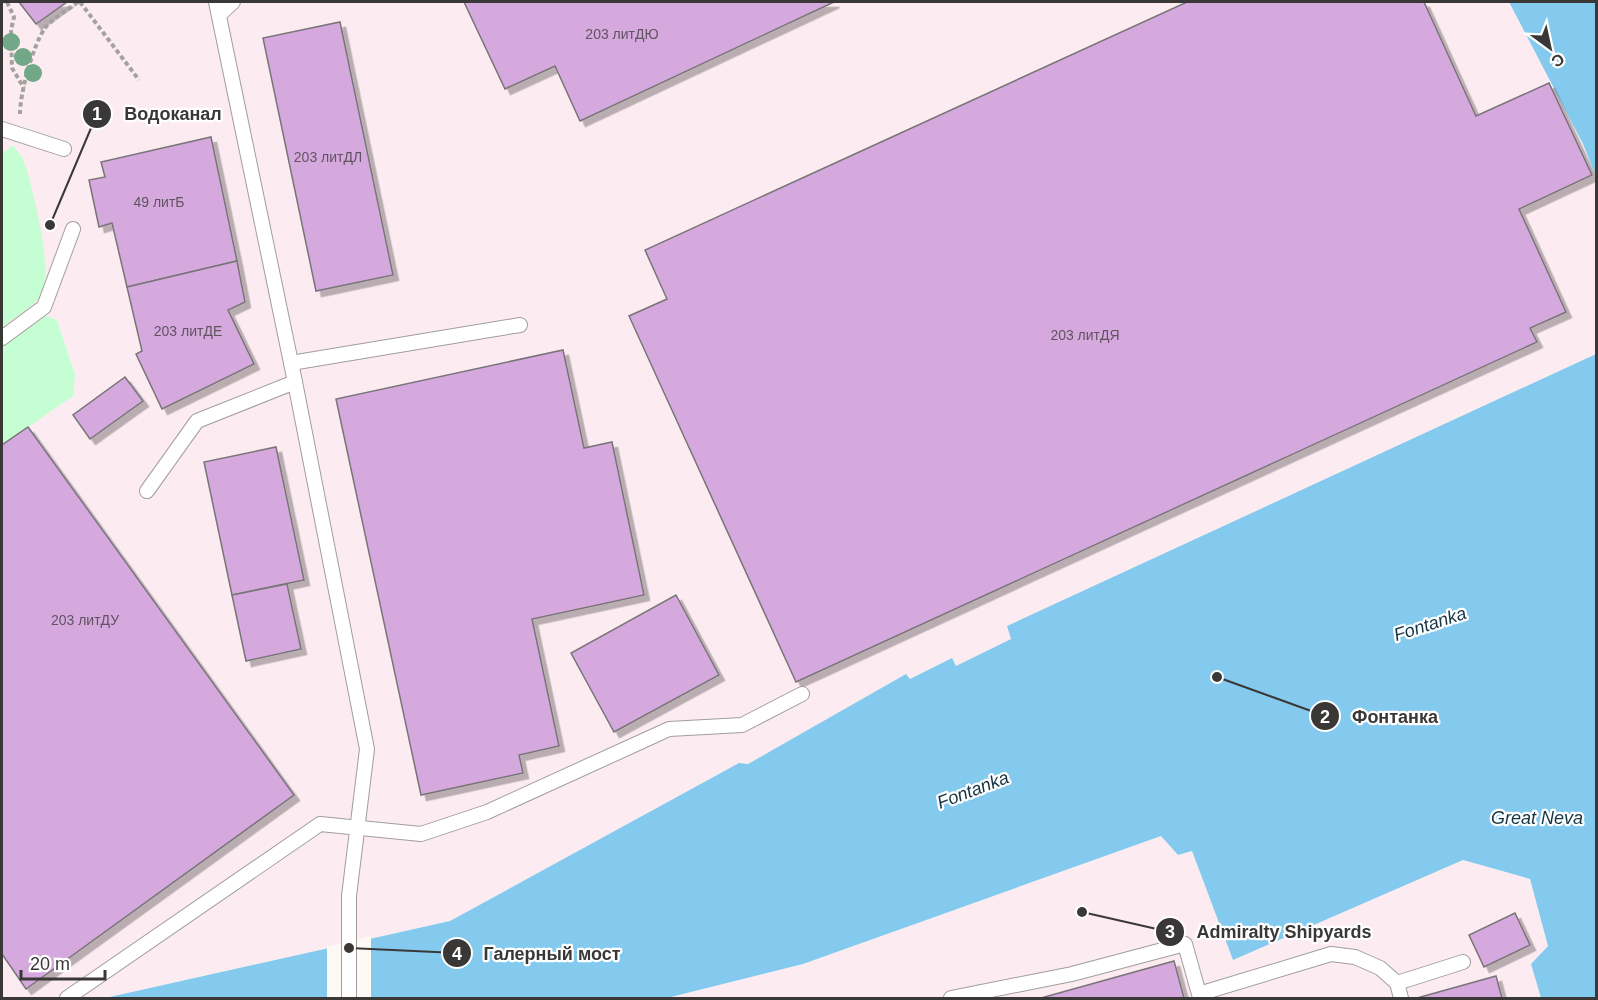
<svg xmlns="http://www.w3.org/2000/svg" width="1598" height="1000" font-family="Arial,sans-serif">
<defs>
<filter id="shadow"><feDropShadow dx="5.5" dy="5.5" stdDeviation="0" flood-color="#0004"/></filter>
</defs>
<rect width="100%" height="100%" fill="#fdfaf6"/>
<!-- industrial -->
<g fill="#fcecf1">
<path d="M2,2H1509L1583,144L1596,176V354L1008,626L1011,639L956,667L951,658L910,679L906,675L748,764L739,763L450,921L105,998H4L2,996Z"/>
<path d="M1161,836L1178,855L1192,851L1233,960L1462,860L1530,879L1548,946L1531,964L1541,998H667L803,964Z"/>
</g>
<!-- green -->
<g fill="#c5fed2">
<path d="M13,145L23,159L27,170C34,199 56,275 39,298C30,310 13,318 2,327V154Z"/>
<path d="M44,315L57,320L75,375L73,396L2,445V345Z"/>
</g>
<!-- water -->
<g fill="#84caef">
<path d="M1509,2H1596V176L1583,144Z"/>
<path d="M1596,354V998H1541L1531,964L1548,946L1530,879L1463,860L1233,960L1192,851L1178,855L1161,836L803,964L667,998H105L450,921L739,763L748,764L906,674L910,679L952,658L956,666L1011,639L1007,626Z"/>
</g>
<!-- pier -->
<path fill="#fdfaf6" d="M371,936V998H327V947Z"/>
<!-- building -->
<g fill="#d6a9de" stroke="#787579" stroke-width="1.5" filter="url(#shadow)">
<path d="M19,2H67L36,24Z"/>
<path d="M464,2H834L580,121L555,66L505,89Z"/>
<path d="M1187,2H1424L1476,116L1549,83L1592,175L1519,209L1566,312L1530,328L1537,342L796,682L629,316L667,299L645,250Z"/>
<path d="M340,22L393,275L316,291L263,38Z"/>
<path d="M211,137L237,261L127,287L112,223L99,227L89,180L105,177L101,162Z"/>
<path d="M237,261L245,302L228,310L254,364L162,409L136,354L142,351L127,287Z"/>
<path d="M563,350L584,448L612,442L644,595L532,619L559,746L519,755L523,773L421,795L336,399Z"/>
<path d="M125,377L143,401L90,439L73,415Z"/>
<path d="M28,427L294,795L26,989L2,954V445Z"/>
<path d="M276,447L304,580L232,595L204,462Z"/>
<path d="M287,584L301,649L246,661L232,595Z"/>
<path d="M676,595L719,675L614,732L571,653Z"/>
<path d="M1515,913L1530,945L1484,967L1469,935Z"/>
<path d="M1174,961L1184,998H1041Z"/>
<path d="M1496,976L1502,998H1417Z"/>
</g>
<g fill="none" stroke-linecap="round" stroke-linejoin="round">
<!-- service casing -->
<g stroke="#a19e9a" stroke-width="16">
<g id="service">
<path d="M216,2L295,382L367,749L349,896V998"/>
<path d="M219,15L233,2"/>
<path d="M2,129L64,149"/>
<path d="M2,338L44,307L73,229"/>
<path d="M291,363L520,325"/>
<path d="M147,491L197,421L295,382"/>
<path d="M1397,983L1401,998"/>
<path d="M67,998L320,824L421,834L487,812L669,729L742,725L802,694"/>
<path d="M951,998L1072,974L1185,944L1199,994L1331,954L1355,957L1380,968L1397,983L1463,962"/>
</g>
</g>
<!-- path -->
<g stroke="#a4a29f" stroke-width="4" stroke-dasharray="4.5 3" stroke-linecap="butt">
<path d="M7,2L14,17L11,30L12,68L24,88"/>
<path d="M80,2L139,80"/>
<path d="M20,114C20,93 33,45 45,28C53,18 68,10 78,2"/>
</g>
<!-- service -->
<use href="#service" stroke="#fff" stroke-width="14"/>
</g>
<!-- trees -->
<g fill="#72a788">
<circle cx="11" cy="42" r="9"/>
<circle cx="23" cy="57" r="9"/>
<circle cx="33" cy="73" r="9"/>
</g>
<g text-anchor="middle" stroke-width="4.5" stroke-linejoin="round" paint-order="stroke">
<!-- number labels -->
<g font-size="14" fill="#615461">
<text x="622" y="39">203 литДЮ</text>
<text x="328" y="162">203 литДЛ</text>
<text x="159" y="207">49 литБ</text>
<text x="188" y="336">203 литДЕ</text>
<text x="1085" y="340">203 литДЯ</text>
<text x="85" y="625">203 литДУ</text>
</g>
<!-- water labels -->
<g font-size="18" font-style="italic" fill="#153545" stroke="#fff">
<text transform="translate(1430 624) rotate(-18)" y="6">Fontanka</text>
<text transform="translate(973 790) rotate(-21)" y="6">Fontanka</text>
<text x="1537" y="824">Great Neva</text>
</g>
</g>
<!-- callouts -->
<path fill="none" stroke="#3a3837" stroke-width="2" d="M50 225L97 114M1217 677L1325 716M1082 912L1170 932M349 948L457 953"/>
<g fill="#3a3837" stroke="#fff" stroke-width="2">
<circle cx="50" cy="225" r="6"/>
<circle cx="1217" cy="677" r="6"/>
<circle cx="1082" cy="912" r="6"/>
<circle cx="349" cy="948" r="6"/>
<circle cx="97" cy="114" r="15"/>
<circle cx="1325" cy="716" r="15"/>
<circle cx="1170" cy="932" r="15"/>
<circle cx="457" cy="953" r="15"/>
</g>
<g font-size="18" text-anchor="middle" font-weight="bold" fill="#fff">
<text x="97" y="120">1</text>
<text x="1325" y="723">2</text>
<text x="1170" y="938">3</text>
<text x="457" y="960">4</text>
</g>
<g font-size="18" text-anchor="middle" font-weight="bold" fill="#3a3837" stroke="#fff" stroke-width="4.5" stroke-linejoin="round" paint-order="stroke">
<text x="173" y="120">Водоканал</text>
<text x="1395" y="723">Фонтанка</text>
<text x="1284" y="938">Admiralty Shipyards</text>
<text x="552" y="960">Галерный мост</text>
</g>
<!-- border -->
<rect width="1598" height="1000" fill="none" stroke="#3a3837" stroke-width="6"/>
<!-- north arrow -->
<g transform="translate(1550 48) rotate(147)" stroke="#ffffff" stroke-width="4.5" paint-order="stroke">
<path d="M0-4.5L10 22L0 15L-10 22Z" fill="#3a3837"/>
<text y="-9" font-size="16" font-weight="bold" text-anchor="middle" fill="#3a3837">С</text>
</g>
<!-- scale -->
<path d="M21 970v9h84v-9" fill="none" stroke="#3a3837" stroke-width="3"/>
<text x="30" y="970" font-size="18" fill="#3a3837" stroke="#ffffff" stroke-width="4.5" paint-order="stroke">20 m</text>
</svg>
